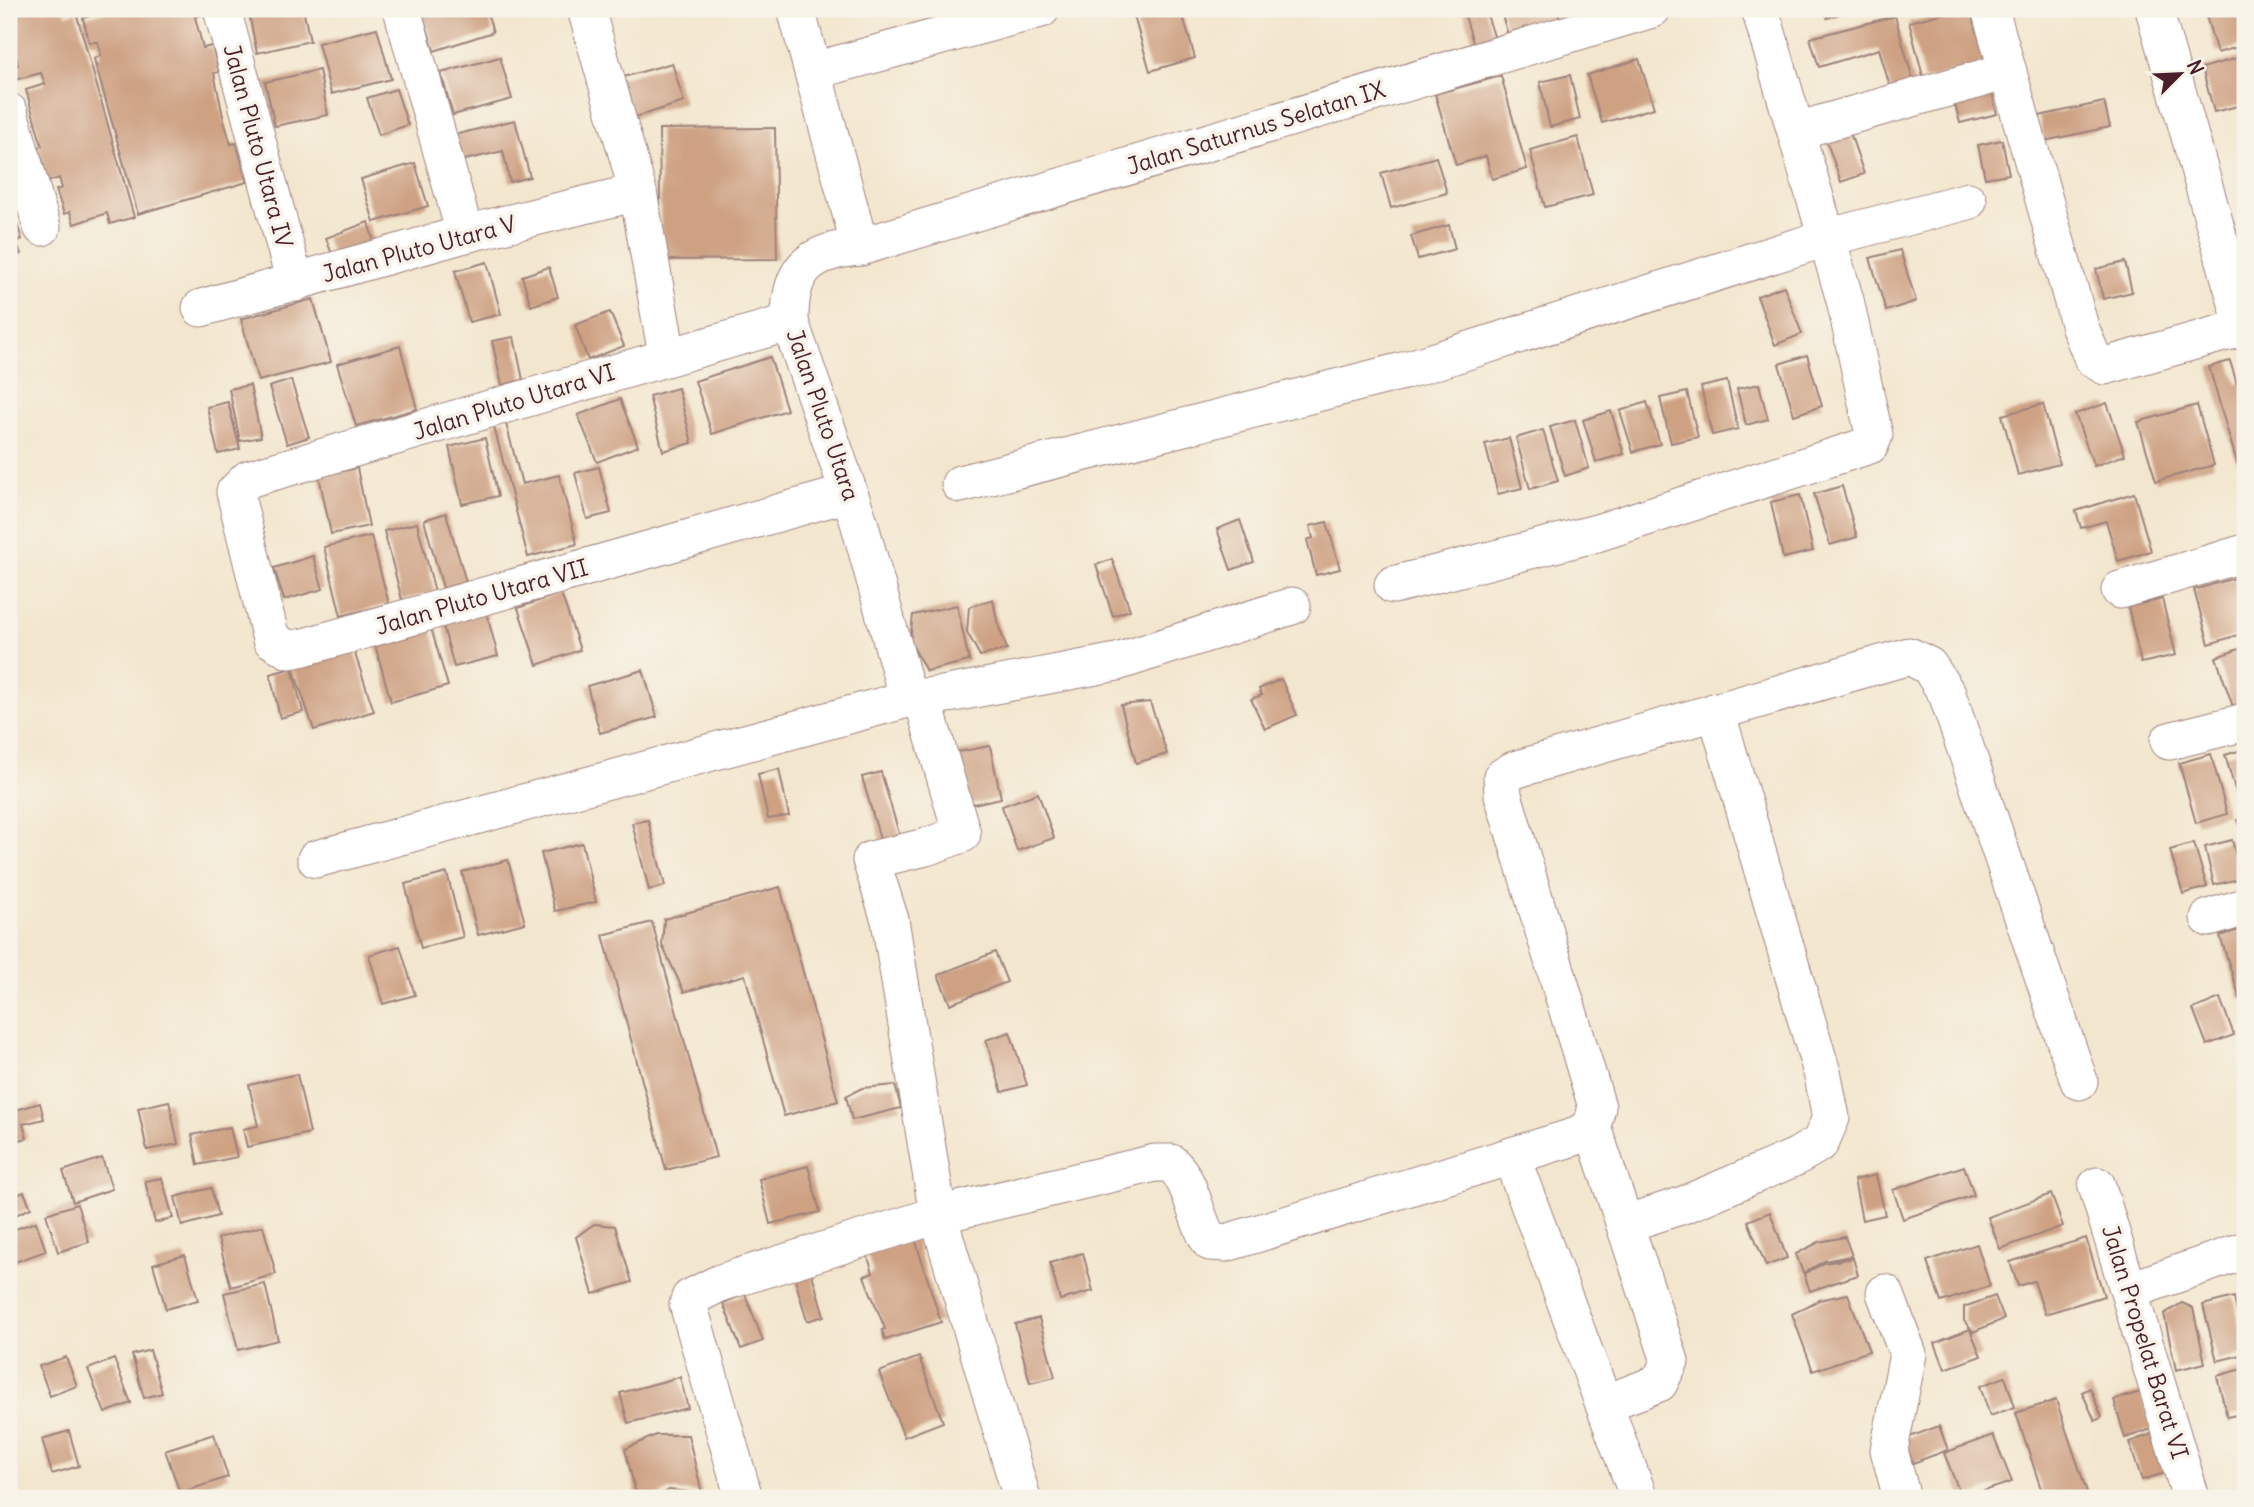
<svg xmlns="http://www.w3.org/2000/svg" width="2254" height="1507" font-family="Delius,sans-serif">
<rect width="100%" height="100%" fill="#f7f3e8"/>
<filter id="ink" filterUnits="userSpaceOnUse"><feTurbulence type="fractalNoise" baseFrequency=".0143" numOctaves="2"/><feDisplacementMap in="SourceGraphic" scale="14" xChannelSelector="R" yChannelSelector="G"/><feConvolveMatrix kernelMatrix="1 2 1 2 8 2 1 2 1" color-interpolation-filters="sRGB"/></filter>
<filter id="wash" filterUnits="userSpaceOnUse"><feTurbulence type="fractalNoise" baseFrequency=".00686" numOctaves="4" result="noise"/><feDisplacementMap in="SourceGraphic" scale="28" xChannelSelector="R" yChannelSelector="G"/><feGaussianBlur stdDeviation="1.57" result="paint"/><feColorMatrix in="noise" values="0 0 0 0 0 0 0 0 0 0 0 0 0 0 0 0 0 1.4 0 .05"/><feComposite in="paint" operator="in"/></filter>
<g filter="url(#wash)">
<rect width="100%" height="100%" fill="#f3e6ce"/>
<g id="blocks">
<!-- building -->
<g fill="#cea183">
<path d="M9,9H65L66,15L76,12L134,217L110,224L107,213L74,224L70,212L64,214L56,190L62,188L59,178L44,183L39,167L44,165L38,147L42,146L26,90L45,84L41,73L14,80L10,68L18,65L16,58L12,60L9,50V41L12,40Z"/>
<path d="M114,9H199L200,15L195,17L203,48L212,46L219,72L214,73L224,121L231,144L236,143L247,182L138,214L94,59L101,55L98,42H89L83,18Z"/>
<path d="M248,9H303L310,41L257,53Z"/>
<path d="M421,9H486L493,32L434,51Z"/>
<path d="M942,9H974L945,20Z"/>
<path d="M1132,9H1181L1195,58L1150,71Z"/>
<path d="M1463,9H1485L1495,39L1474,46Z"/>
<path d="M1500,9H1557L1561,23L1509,38Z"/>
<path d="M1825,9H1854L1827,18Z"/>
<path d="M1960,9H1971L1986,64L1924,80L1909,22Z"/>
<path d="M2204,9H2245V45L2217,53Z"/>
<path d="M1895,16L1915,87L1892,94L1879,49L1819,67L1810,38Z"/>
<path d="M377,28L391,79L331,94L318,43Z"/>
<path d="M2245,56V112L2242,105L2214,112L2202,68Z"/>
<path d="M500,57L512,99L453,115L441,73Z"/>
<path d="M1639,59L1654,108L1602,123L1587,75Z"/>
<path d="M672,63L684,102L629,119L617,79Z"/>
<path d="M319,70L328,115L275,126L265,82Z"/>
<path d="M1570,75L1580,119L1550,127L1540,82Z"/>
<path d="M1501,76L1527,169L1492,179L1486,156L1456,165L1435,94Z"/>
<path d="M1991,88L1997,114L1960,123L1953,97Z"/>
<path d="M396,89L408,125L379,135L367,98Z"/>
<path d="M2104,102L2110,127L2044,141L2039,116Z"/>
<path d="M515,120L530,177L510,182L503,151L456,162L450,136Z"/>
<path d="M775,128L777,259L661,260L659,129Z"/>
<path d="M1850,133L1864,174L1841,182L1826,140Z"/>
<path d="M1578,137L1593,195L1545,207L1530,150Z"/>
<path d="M2002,140L2009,174L1985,178L1978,145Z"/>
<path d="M1436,157L1447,193L1391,208L1381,173Z"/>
<path d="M415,163L428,206L374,222L361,179Z"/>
<path d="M13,213L22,239L16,241L21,254L9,258V214Z"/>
<path d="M368,222L375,245L334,260L326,238Z"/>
<path d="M1449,225L1455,249L1418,259L1411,236Z"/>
<path d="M1900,250L1916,301L1886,311L1870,258Z"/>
<path d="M487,262L501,314L469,322L455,271Z"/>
<path d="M2125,262L2132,292L2103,299L2096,269Z"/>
<path d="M549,267L558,297L531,306L522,276Z"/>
<path d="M1784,286L1802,334L1775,345L1757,296Z"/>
<path d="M313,299L331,362L258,381L241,319Z"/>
<path d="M610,312L624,346L588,360L575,325Z"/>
<path d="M514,337L523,380L502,385L492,341Z"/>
<path d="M400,346L417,409L356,426L337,364Z"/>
<path d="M1807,355L1822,406L1794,415L1779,364Z"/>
<path d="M770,357L787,410L712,434L695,381Z"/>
<path d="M2230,361L2237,384L2245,381V461L2237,463L2209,367Z"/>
<path d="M291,380L309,437L287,444L269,387Z"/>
<path d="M1727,381L1738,429L1712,435L1701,387Z"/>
<path d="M1759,384L1768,419L1746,425L1737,389Z"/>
<path d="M250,385L261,437L240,441L229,389Z"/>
<path d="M678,388L692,443L663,451L649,396Z"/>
<path d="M1687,392L1698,437L1671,443L1660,398Z"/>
<path d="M620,399L638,446L597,462L578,415Z"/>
<path d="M228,402L240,449L218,454L207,407Z"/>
<path d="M1647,402L1660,444L1633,452L1620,411Z"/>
<path d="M2107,403L2125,455L2094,466L2075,414Z"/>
<path d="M2043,404L2059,464L2018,475L2002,415Z"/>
<path d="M2197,405L2214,465L2156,481L2138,422Z"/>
<path d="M1611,411L1624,454L1596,462L1583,420Z"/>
<path d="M505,420L522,484L559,475L577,544L528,557L493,423Z"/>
<path d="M1575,420L1589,468L1565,476L1550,427Z"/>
<path d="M1543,430L1558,481L1530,489L1516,438Z"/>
<path d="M485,438L498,496L462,504L449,447Z"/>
<path d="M1509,438L1522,488L1498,494L1485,444Z"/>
<path d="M599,467L611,513L587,519L575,473Z"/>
<path d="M357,468L369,526L331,534L319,476Z"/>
<path d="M1842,486L1857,537L1830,545L1814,494Z"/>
<path d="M2134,493L2151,551L2118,561L2106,521L2081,528L2076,511Z"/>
<path d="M1800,495L1813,551L1783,558L1771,502Z"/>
<path d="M446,513L466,582L443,588L424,520Z"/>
<path d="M1240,520L1254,562L1231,570L1217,529Z"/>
<path d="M1327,522L1340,569L1316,575L1307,540L1313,538L1310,526Z"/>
<path d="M417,523L435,592L402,600L384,531Z"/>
<path d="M371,536L389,604L341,616L324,547Z"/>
<path d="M313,556L323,589L284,600L274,568Z"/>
<path d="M1112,559L1130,610L1113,616L1096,565Z"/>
<path d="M2238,577L2245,602V633L2209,644L2194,590Z"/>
<path d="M561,593L580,650L537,665L518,608Z"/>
<path d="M993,599L997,621L1007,649L980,656L967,632L969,607Z"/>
<path d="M2162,599L2176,655L2141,663L2128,607Z"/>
<path d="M957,605L969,661L926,671L910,641L913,615Z"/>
<path d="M485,607L498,656L454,667L441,618Z"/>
<path d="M428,618L448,686L391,702L372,634Z"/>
<path d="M351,642L374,711L314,730L291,662Z"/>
<path d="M2245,647V703L2233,707L2216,657Z"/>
<path d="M292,668L303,712L280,718L270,674Z"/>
<path d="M643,670L657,717L600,733L587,686Z"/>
<path d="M1281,679L1297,715L1265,729L1251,699L1262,695L1259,689Z"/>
<path d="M1150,702L1167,754L1136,763L1121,705Z"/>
<path d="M990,746L1001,798L964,806L952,753Z"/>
<path d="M2245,749V804L2240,806L2225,755Z"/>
<path d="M2211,754L2227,814L2196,823L2179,763Z"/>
<path d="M779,769L789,816L768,819L758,774Z"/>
<path d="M881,772L903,847L884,853L862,777Z"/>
<path d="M1038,793L1054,838L1017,851L1002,806Z"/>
<path d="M2245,817V843L2237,820Z"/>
<path d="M648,820L665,886L649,890L632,823Z"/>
<path d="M2232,840L2242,878L2214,885L2205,847Z"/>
<path d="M582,843L596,902L555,911L541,853Z"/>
<path d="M2194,843L2207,887L2183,894L2170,850Z"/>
<path d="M508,860L525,923L478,935L462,872Z"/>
<path d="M447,873L463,937L421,948L405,884Z"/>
<path d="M780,887L838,1101L784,1116L745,975L684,992L662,945L664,919Z"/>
<path d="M652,922L716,1157L666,1170L603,935Z"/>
<path d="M2245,928V997L2240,999L2220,936Z"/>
<path d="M400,946L415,995L383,1004L369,955Z"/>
<path d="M995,952L1007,982L950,1004L938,975Z"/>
<path d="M2220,998L2234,1035L2207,1045L2193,1009Z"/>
<path d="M1010,1032L1027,1085L1002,1092L986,1040Z"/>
<path d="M297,1074L310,1133L247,1147L243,1129L258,1126L249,1085Z"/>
<path d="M895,1085L901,1108L852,1120L846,1096L862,1088Z"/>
<path d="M169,1101L178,1144L147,1150L138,1108Z"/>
<path d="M40,1103L44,1119L23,1124L27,1138L9,1143V1112Z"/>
<path d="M230,1127L237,1157L198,1165L192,1135Z"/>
<path d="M102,1158L112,1189L73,1202L63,1171Z"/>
<path d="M808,1166L820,1212L770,1224L759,1179Z"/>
<path d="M1964,1166L1974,1195L1903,1219L1893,1190Z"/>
<path d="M1876,1175L1885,1215L1862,1220L1854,1180Z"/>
<path d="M162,1178L173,1218L155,1223L145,1181Z"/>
<path d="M211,1188L218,1216L182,1226L175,1197Z"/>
<path d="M24,1192L31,1208L9,1218V1198Z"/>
<path d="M2051,1194L2063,1226L2000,1249L1988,1217Z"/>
<path d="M77,1204L89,1242L58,1252L46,1214Z"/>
<path d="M1770,1212L1787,1258L1766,1266L1748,1221Z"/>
<path d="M36,1222L46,1251L9,1264V1231Z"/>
<path d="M594,1224L615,1226L632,1282L593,1294L576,1237Z"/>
<path d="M263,1226L276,1274L231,1287L218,1238Z"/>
<path d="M1845,1237L1852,1256L1824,1261L1803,1273L1796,1254L1819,1242Z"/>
<path d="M2086,1238L2104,1296L2045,1314L2034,1281L2018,1286L2010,1262Z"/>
<path d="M915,1239L941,1322L885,1340L882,1330L885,1329L864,1276L873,1273L867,1254Z"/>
<path d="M1977,1244L1990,1286L1941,1302L1927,1261Z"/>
<path d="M1083,1253L1093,1291L1060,1300L1050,1263Z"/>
<path d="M185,1255L198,1300L166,1309L153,1264Z"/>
<path d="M1853,1258L1858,1275L1810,1291L1804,1274L1824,1263Z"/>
<path d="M810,1267L824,1316L807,1321L793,1272Z"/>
<path d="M265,1284L278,1340L238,1350L224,1293Z"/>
<path d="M745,1294L763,1341L741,1349L723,1303Z"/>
<path d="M1848,1294L1869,1351L1813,1371L1792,1314L1819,1300Z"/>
<path d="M1995,1296L2004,1319L1973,1332L1964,1321V1307Z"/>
<path d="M2234,1297L2245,1354L2217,1361L2203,1305Z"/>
<path d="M2182,1303L2193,1308L2205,1363L2176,1370L2164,1314Z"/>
<path d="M1039,1318L1055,1377L1030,1383L1015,1324Z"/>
<path d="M1970,1329L1981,1356L1945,1369L1935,1343Z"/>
<path d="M150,1350L162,1393L144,1398L132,1355Z"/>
<path d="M66,1357L77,1386L50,1396L39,1366Z"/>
<path d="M919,1357L943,1422L904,1437L879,1372Z"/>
<path d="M114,1359L131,1403L105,1413L88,1369Z"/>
<path d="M2245,1368V1413L2227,1417L2217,1376Z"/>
<path d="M680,1377L688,1408L628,1423L620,1393Z"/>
<path d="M2005,1377L2015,1407L1990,1416L1980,1386Z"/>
<path d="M2090,1388L2102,1417L2095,1421L2082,1392Z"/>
<path d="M2140,1392L2152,1429L2125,1438L2114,1400Z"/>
<path d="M2056,1400L2089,1498H2044L2016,1413Z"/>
<path d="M1939,1426L1948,1450L1913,1463L1904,1439Z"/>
<path d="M69,1431L79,1466L52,1474L42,1439Z"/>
<path d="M214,1434L228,1477L180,1493L165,1450Z"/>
<path d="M2152,1434L2165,1473L2142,1480L2129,1442Z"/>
<path d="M656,1435H688L702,1493L669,1490L656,1498H637L625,1449Z"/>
<path d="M1993,1435L2012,1482L1962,1498L1944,1453Z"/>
</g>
</g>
</g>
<g filter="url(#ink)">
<use href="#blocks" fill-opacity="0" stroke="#9e827c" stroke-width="2"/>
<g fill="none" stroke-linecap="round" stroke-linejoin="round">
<!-- minor casing -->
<g stroke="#9e827c" stroke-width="39">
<g id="minor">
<path d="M222,9L295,283"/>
<path d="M402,9L465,234"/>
<path d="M586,9L638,192L667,355"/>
<path d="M796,9L860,247C807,251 789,271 790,322L859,522L908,699"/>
<path d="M1990,9L2080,327L2093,359L2105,366L2245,327"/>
<path d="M2154,9L2244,328"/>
<path d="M813,71L1041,9"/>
<path d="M9,112L42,227"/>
<path d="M1796,131L2008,71"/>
<path d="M860,247L1652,9"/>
<path d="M201,308L465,234L638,192"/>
<path d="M790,322L248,479L235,492L271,639L289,650L304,647L849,493"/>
<path d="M960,484L1403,371L1826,238L1968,201"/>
<path d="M1393,585L1597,533L1870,445L1874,435L1845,300L1760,9"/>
<path d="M2120,590L2245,553"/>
<path d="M922,697L962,834L926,847L871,860L890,920L938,1215L1022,1498"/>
<path d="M2169,741L2245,722"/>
<path d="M316,859L908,699L948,694L1117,662L1292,606"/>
<path d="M2209,918L2245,907"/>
<path d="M1592,1126L1670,1361L1659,1383L1604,1404"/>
<path d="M1511,1156L1639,1498"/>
<path d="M2097,1186L2191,1498"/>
<path d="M1625,1224L1686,1204L1796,1157L1820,1143L1831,1118L1823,1076L1716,711"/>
<path d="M2131,1290L2243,1251"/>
<path d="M1885,1293L1908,1354L1889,1450L1902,1498"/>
<path d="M744,1498L688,1304L690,1298L720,1283L938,1215L1155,1163H1171C1193,1182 1194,1218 1210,1242L1226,1243L1574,1137L1592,1126L1597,1107L1503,795L1502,777L1514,770L1909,656L1929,666L1947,694L2079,1081"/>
</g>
</g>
<!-- minor -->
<use href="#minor" stroke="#fff" stroke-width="37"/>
</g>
</g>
<g text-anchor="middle" stroke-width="7" stroke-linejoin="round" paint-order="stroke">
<!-- street labels -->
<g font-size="23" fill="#4a1f2b" stroke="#f7f3e8">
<text transform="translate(1256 128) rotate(-17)" y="8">Jalan Saturnus Selatan IX</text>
<text transform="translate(258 146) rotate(75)" y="8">Jalan Pluto Utara IV</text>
<text transform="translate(419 249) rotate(-15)" y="8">Jalan Pluto Utara V</text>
<text transform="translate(514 402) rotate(-17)" y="8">Jalan Pluto Utara VI</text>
<text transform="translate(823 415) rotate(71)" y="8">Jalan Pluto Utara</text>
<text transform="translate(482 597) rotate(-16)" y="8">Jalan Pluto Utara VII</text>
<text transform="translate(2145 1342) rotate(73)" y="8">Jalan Propelat Barat VI</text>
</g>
</g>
<!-- margin -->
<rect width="2254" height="1507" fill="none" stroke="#f7f3e8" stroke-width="35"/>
<!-- north arrow -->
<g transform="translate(2180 74) rotate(66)" stroke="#f7f3e8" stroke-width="5" paint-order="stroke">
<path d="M0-5L12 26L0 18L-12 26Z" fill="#4a1f2b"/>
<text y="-10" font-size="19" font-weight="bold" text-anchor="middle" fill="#4a1f2b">N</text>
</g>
</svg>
